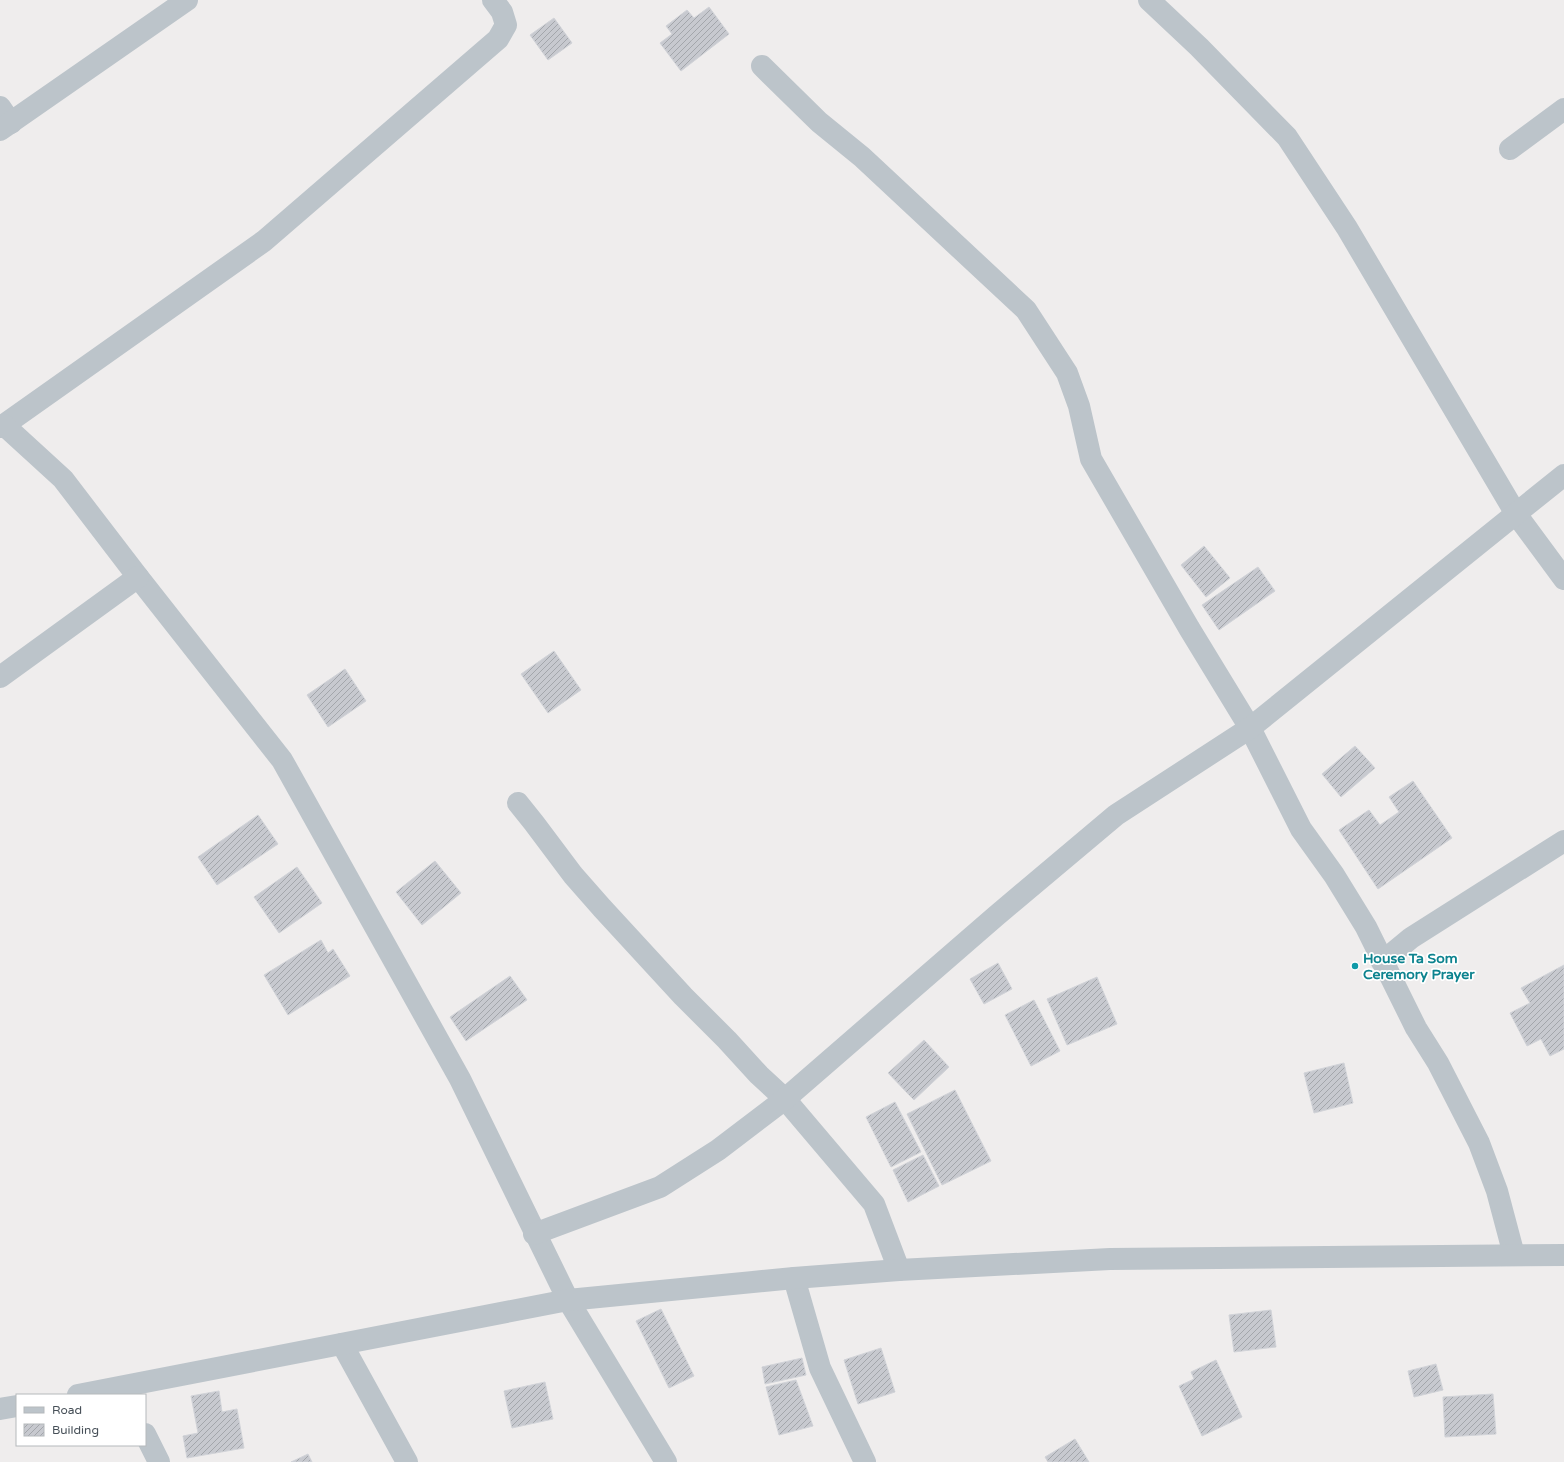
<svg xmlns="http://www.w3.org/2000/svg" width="1564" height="1462" font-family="'Varela Round',sans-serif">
<defs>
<pattern id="building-hatch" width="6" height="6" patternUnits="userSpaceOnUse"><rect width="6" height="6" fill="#c7c9cf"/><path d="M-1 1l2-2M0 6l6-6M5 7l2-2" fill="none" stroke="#a3a6ab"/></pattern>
</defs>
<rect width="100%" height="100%" fill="#efeded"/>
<!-- building -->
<g fill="url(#building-hatch)" stroke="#d1d3d8">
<path d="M709,7L729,34L681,71L660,43L672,34L666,26L687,10L694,18Z"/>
<path d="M554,18L572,43L548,60L530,35Z"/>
<path d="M1204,546L1230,578L1206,597L1181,565Z"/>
<path d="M1258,567L1275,591L1219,630L1202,605Z"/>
<path d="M554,651L581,690L548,713L521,674Z"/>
<path d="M345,669L366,701L328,727L307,695Z"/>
<path d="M1355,746L1375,768L1341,797L1322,774Z"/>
<path d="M1413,781L1452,838L1378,889L1339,830L1369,810L1380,825L1399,812L1389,797Z"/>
<path d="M258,815L278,844L217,885L198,857Z"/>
<path d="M435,861L461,893L422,925L396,892Z"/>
<path d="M297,867L322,903L279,933L254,897Z"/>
<path d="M321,940L328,953L333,949L350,976L288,1015L264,975Z"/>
<path d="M998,963L1012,989L984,1004L970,979Z"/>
<path d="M1564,965V1049L1550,1056L1541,1039L1527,1046L1510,1013L1530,1003L1521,988Z"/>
<path d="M510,976L527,1000L466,1041L450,1017Z"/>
<path d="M1097,977L1117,1024L1067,1045L1047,999Z"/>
<path d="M1034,1000L1060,1051L1031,1066L1005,1015Z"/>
<path d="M924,1040L949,1067L914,1100L888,1073Z"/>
<path d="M1344,1063L1353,1103L1314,1113L1304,1073Z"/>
<path d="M955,1090L991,1161L942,1185L907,1114Z"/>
<path d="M895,1102L921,1152L891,1167L866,1117Z"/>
<path d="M923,1155L939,1186L908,1202L893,1170Z"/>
<path d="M661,1309L694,1376L669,1388L636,1321Z"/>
<path d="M1271,1310L1276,1347L1234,1352L1229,1315Z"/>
<path d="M881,1348L895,1392L858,1404L844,1360Z"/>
<path d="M802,1358L806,1375L765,1384L762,1367Z"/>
<path d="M1216,1360L1242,1417L1202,1436L1179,1386L1194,1379L1191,1372Z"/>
<path d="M1436,1364L1443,1390L1414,1397L1408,1371Z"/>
<path d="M796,1380L813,1426L779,1435L766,1387Z"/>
<path d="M545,1382L553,1419L512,1428L504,1391Z"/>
<path d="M219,1391L222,1412L237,1409L244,1448L187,1458L183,1436L198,1433L191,1396Z"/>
<path d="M1493,1394L1496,1434L1445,1437L1443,1397Z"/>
<path d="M1075,1439L1089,1462H1048L1045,1457Z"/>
<path d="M308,1454L312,1462H291Z"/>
</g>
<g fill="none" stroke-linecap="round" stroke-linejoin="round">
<!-- minor -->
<g stroke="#bcc4ca" stroke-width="22">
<path d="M1149,0L1199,47L1287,137L1347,228L1516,514L1564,579"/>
<path d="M762,66L819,122L862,157L1026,310L1067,373L1079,406L1091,459L1189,628L1250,728L1301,829L1334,875L1366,927L1416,1028L1438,1063L1479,1143L1497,1191L1514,1255"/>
<path d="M0,107L11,123"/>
<path d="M0,130L187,0"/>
<path d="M1510,149L1564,109"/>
<path d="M4,425L264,241L498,39L506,25L502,12L493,0"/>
<path d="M0,427L4,425L63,479L138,577L282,760L460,1079L568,1300L666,1462"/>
<path d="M0,677L138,577"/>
<path d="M518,803L534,823L573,875L602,908L683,996L727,1040L759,1075L785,1099L874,1204L899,1270"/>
<path d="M1382,962L1411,938L1564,841"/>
<path d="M534,1234L660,1187L718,1150L785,1099L996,916L1116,815L1250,728L1564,475"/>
<path d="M794,1278L820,1368L865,1462"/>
<path d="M342,1344L407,1462"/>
<path d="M78,1395L568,1300L794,1278L899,1270L1110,1259L1564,1255"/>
<path d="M0,1409L17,1406"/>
<path d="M145,1434L159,1462"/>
</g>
</g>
<!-- markers -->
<circle fill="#0f9aa8" stroke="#fff" stroke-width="1.5" cx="1355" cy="966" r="4"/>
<g text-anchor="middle" stroke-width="3.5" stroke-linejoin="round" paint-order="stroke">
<!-- culture labels -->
<g font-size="14" font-weight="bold" fill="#0d838f" stroke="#fff" text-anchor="start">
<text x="1363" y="963">House Ta Som<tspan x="1363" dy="16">Ceremory Prayer</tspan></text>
</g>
</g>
<!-- legend -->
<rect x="16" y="1394" width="130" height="52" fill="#ffffff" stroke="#b5b9bc"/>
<rect x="24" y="1407" width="20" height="6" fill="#bcc4ca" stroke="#b5b9bc"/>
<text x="52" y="1414" font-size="12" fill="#475058">Road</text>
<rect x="24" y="1424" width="20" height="12" fill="url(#building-hatch)" stroke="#b5b9bc"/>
<text x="52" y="1434" font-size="12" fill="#475058">Building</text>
</svg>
